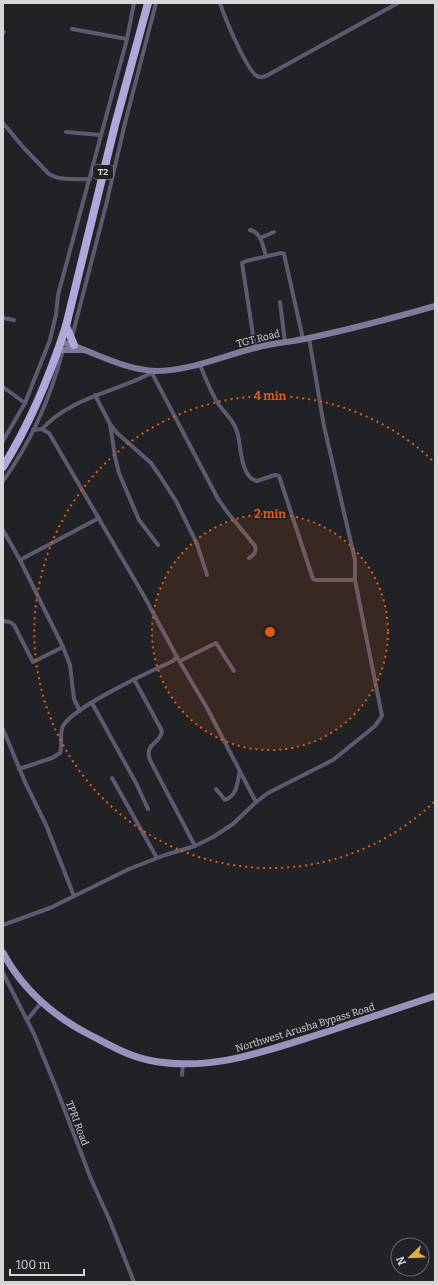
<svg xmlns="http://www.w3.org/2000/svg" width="438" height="1285" font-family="Bitter,serif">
<rect width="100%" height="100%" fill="#202226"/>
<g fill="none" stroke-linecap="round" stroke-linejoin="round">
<!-- street -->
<g stroke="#5d5a6f" stroke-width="4">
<path d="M220,3C224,16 247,71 257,76C260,78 263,77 266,76L398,3"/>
<path d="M72,29L127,39"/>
<path d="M3,33L4,32"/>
<path d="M3,123L23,147L49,174C60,181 77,179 90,179"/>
<path d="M66,132L101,135"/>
<path d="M250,230C261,232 263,246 266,256"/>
<path d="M260,238L274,232"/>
<path d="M280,302L285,342"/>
<path d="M3,318L14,320"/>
<path d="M72,337L106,205L125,123L156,3"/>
<path d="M255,348L242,263L246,261L281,253L284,254L303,339"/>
<path d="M200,365C205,377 210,390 217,402C224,413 235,421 238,435C241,448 241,478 257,481L275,475L279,476L313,579L315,580H355"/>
<path d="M152,373L218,499L228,513L255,546C257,552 254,555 249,558"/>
<path d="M3,387L25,403"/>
<path d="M95,395L110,424L116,432L151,463L160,476L176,501L197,544L207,575"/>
<path d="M110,424L115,457L119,473L139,520L158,545"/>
<path d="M42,429C71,397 117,392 153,372"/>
<path d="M3,441L25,403L50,340L56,315L58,295L127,39L134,3"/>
<path d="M3,481C31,442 51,396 63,350"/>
<path d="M3,530L20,560L63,647L70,665L74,699L80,711"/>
<path d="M20,560L99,518"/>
<path d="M3,621L10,622L14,625L33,662L63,647"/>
<path d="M177,657L207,708L256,802"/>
<path d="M180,661L216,643L234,671"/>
<path d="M134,679L162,731C160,745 144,743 150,760L195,846"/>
<path d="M92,703L136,783L148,809"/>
<path d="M3,729L25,782L46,825L74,896"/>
<path d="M19,769L52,758L60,753C63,745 59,735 63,726C73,707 151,671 173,661L177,657L144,596L49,433L42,429L33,430"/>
<path d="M112,778L157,858"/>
<path d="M216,789L225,800C238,795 237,782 240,771"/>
<path d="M3,925L50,908L129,869L165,855L195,846L213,837L233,824L256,802L268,793L333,760L375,726L382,716L355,580V560L324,426L309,338"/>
<path d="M3,973L34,1034L57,1090L91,1179L110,1221L134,1282"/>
<path d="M27,1020L41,1003"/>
<path d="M182,1075L183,1064"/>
</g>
<!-- secondary -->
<g stroke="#7e7a9b" stroke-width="6">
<path d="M61,342C92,350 122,370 156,371C190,371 222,356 255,348C273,343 291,342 309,338C351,329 393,318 435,306"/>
<path d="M58,350H83"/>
</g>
<!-- primary -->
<path stroke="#9892bc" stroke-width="7" d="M3,953C23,990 53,1016 90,1035C108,1044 128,1056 148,1060C209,1073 266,1051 323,1033C360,1021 398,1008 435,996"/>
<!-- highway -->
<g stroke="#afa8db" stroke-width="8">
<path d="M66,326L74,345"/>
<path d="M3,467C31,422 50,376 66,326L115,125L148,3"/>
</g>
</g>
<!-- distance rings -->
<circle cx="270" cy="632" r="118" fill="#e8590c" fill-opacity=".12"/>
<g fill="none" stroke="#e8590c" stroke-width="2" stroke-dasharray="2 4">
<circle cx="270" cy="632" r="118"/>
<path d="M434 802A236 236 0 1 1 434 462"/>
</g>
<g text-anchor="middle" stroke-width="3" stroke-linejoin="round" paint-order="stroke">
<!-- shield labels -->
<rect fill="#202226" stroke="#9ea0a3" stroke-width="1" x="93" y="165" width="20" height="14" rx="3"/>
<g font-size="9" font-weight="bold" fill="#d4d6d8">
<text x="103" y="175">T2</text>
</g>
<!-- street labels -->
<g font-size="10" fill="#d4d6d8" stroke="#202226">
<text transform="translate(258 338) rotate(-14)" y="4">TGT Road</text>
<text transform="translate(305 1027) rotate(-17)" y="4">Northwest Arusha Bypass Road</text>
<text transform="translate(78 1123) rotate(69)" y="4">TPRI Road</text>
</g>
</g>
<circle cx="270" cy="632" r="6" fill="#e8590c" stroke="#202226" stroke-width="2"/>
<g font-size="12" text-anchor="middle" font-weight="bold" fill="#e8590c" stroke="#202226" stroke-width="3" stroke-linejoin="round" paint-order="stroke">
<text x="270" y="400">4 min</text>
<text x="270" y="518">2 min</text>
</g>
<!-- border -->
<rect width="438" height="1285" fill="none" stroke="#d4d6d8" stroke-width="8"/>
<!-- north arrow -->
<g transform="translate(410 1257) rotate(247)"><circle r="19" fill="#202226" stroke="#686a6d"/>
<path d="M0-3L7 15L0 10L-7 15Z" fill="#e3ae35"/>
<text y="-6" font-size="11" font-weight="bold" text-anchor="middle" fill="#d4d6d8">N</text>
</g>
<!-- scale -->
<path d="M10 1269v6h74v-6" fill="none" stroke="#d4d6d8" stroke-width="2"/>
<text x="16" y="1269" font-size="12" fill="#d4d6d8" stroke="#202226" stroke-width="3" paint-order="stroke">100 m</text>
</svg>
